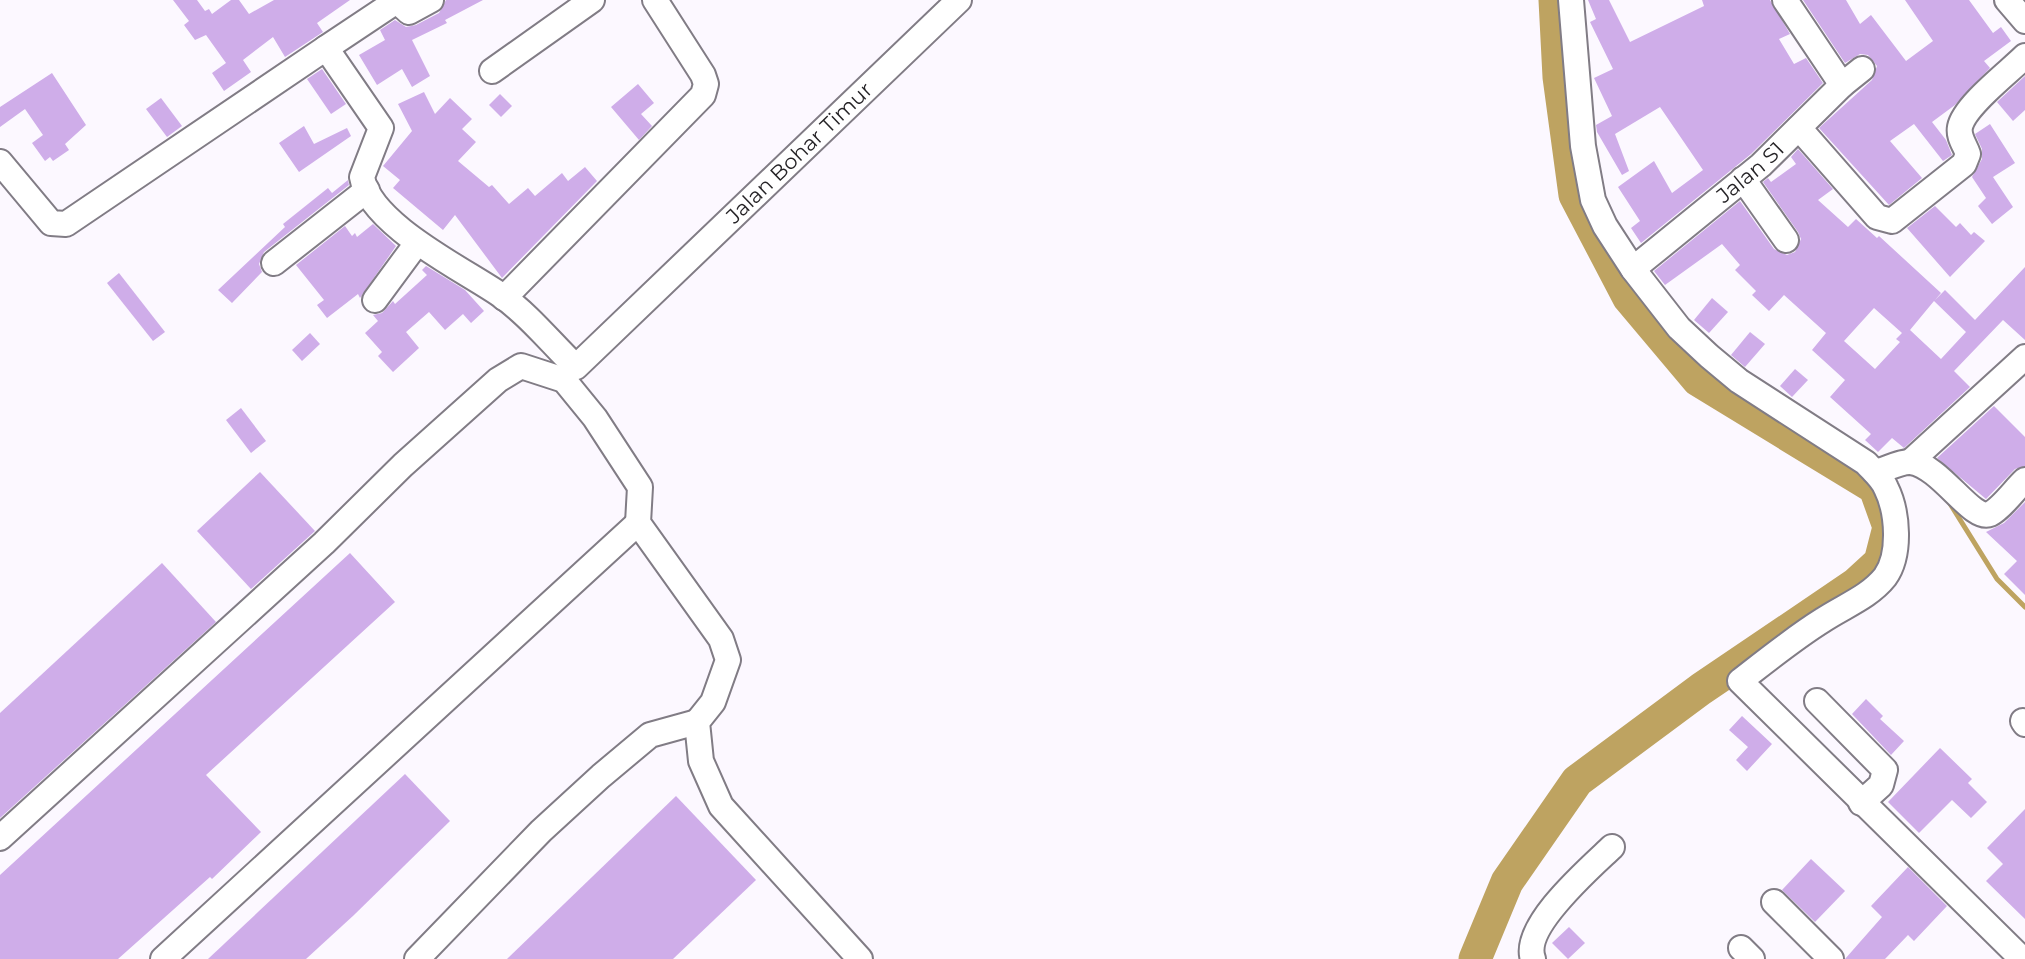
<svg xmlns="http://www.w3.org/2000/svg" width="2025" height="959" font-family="Montserrat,sans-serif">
<rect width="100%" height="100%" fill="#fcf8ff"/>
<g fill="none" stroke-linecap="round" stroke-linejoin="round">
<!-- stream -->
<path stroke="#bea361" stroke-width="5" d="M1949,502L1997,579L2025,607"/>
<!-- river -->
<path stroke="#bea361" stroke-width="33" d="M1475,959L1507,882L1577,781L1701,689L1856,584L1880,562L1889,527L1875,488L1698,380L1629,298L1575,195L1559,77L1555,0"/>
</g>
<!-- building -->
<g fill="#cfade9" fill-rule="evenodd">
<path d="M173,0H197L205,11L209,9L212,14L231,0H239L249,14L274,0H350L317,23L323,32L285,57L273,37L243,60L251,72L224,91L212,73L226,63L206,35L195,40L184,25L189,21Z"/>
<path d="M446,0H483L445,20L447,23L412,40L430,76L412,87L402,69L377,85L359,55L385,40L380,30L395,20L406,27L416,25L439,13Z"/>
<path d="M1588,0H1609L1630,42L1704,6L1702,0H1770L1790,34L1779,39L1794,64L1806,58L1823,83L1751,154L1641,243L1631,228L1640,221L1618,187L1654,161L1672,193L1703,170L1660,107L1615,134L1629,171L1622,175L1597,132L1596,125L1612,116L1594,78L1613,69L1590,22L1596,19Z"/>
<path d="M1803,0H1846L1860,24L1871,15L1906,61L1933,41L1905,0H1969L1993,33L2001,27L2011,41L1984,61L1990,68L1955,105L1932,122L1946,140L1952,155L1943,161L1914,124L1890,141L1922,178L1889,205L1819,128L1872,80L1877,66L1868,55L1860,54L1845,63Z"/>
<path d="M322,69L346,104L331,114L307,79Z"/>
<path d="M52,73L86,125L65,144L69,150L53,161L50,157L45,161L32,143L43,135L25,109L0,127V107Z"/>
<path d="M2025,76V110L2013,121L1997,102Z"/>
<path d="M638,84L654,103L641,114L652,126L639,140L611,107Z"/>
<path d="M424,92L435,114L450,98L472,119L462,129L476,142L458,161L489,187L492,185L509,204L528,188L535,196L562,173L568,181L585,167L597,181L502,278L455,215L443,230L393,188L400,180L383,166L412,131L398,104Z"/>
<path d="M500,94L512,106L501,117L489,105Z"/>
<path d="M161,98L182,126L167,137L146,109Z"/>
<path d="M1990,124L2015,163L1993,177L2013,207L1992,224L1978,206L1986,198L1972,177L1982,159V149L1975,134Z"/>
<path d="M304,126L314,144L347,128L351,136L299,172L279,143Z"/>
<path d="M1798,149L1833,189L1818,200L1848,227L1856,219L1877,238L1879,236L1941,293L1935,300L1945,290L1975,320L2025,267V340L2003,320L1954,371L1970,387L1904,448L1892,438L1878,452L1865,440L1871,434L1830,397L1845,380L1812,350L1826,333L1784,295L1769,311L1752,295L1756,291L1735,270L1740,265L1722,244L1665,285L1654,271L1740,201L1774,249L1787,255L1795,252L1801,239L1798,232L1763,182L1768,178L1771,182L1796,164L1791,157ZM1934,301L1966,332L1941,359L1910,330ZM1874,308L1902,333L1896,339L1900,342L1875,369L1844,341Z"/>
<path d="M348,180L349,185L264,252L259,264L262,272L232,303L218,290L285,227L283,224L328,188L332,193Z"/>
<path d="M1935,206L1956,227L1960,223L1971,235L1974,232L1985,241L1950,277L1907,228Z"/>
<path d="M373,224L396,246L360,298L358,294L327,318L317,305L324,300L296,265L345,226L352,236L355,233L357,237Z"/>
<path d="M426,266L465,290L484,311L471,323L463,314L445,330L429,312L406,332L419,348L393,372L378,356L382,352L365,333L378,321L373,315L382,313L393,301L395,304L427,275L422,270Z"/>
<path d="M119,273L165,332L153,341L107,283Z"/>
<path d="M1712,298L1728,312L1709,333L1694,320Z"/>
<path d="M1750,332L1765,344L1745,367L1731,355Z"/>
<path d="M310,333L320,344L302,361L292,350Z"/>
<path d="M1795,369L1808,380L1792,397L1780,386Z"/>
<path d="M1994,406L2025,437V466L2015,469L1986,499L1937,458Z"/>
<path d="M241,408L266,441L251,453L226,420Z"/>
<path d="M260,472L315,531L251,589L197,531Z"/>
<path d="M2025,502V595L2004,574L2017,561L1986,532L2004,523Z"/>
<path d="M350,553L395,602L206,775L261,832L212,879L210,877L118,959H0V875Z"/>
<path d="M162,563L216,622L0,818V713Z"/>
<path d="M1866,699L1883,716L1880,719L1904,741L1891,755L1852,714Z"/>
<path d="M1742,716L1772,744L1747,771L1736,760L1748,747L1729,730Z"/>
<path d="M1940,748L1972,779L1968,783L1987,802L1971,818L1952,800L1919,833L1888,802Z"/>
<path d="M405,774L450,821L354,915L306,959H208Z"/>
<path d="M676,796L756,880L673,959H507Z"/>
<path d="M2025,809V919L1986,881L2003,864L1987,848Z"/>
<path d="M1811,859L1845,891L1815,922L1782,890Z"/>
<path d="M1908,867L1947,906L1914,941L1908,935L1885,959H1845L1882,917L1871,906Z"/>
<path d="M1569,927L1585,943L1568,959L1552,943Z"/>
</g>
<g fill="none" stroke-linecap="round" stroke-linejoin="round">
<!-- minor casing -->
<g stroke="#817c85" stroke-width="28">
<g id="minor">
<path d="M1571,0L1583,146L1593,200L1605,226L1633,269L1679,328L1709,356L1739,381L1866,463C1873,471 1882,478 1886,488C1898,512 1901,555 1885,577C1869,597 1844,606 1823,620C1794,638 1767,660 1740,681L2022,959"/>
<path d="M1785,0L1842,85"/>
<path d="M2007,0L2025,21"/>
<path d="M398,2L409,12L431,0"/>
<path d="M326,48L398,0"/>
<path d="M492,71L592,0"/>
<path d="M1799,128L1877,217L1892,221L1964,164L1968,154C1965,145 1958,137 1960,127C1964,106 2009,72 2025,56"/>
<path id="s1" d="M0,162L51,223L66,224L326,48L381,128L362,177C370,225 465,270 502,296C529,315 552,344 576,367L959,0"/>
<path d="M1743,179L1786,240"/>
<path d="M274,263L367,190"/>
<path id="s2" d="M1633,269L1761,165L1842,85L1862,69"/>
<path d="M504,298L703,95L706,84L703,75L655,0"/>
<path d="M375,300L417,243"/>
<path d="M1910,462L2025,357"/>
<path d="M1875,472C1885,470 1901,461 1911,462C1941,466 1972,522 1990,514C2002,508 2015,489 2025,480"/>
<path d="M1817,701L1885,770L1881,785L1861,803"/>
<path d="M2023,721L2025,724"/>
<path d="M0,838L324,543L403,465L498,380L521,366L564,380L595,418L640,487L638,523L721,639L728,660L713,702L697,722L701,761L721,806L860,959"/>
<path d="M1774,902L1831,959"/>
<path d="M1741,948L1752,959"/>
<path d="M163,959L638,523"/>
<path d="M417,959L541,831L601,776L650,735L697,722"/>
<path d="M1533,959C1521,927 1590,868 1612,847"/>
</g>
</g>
<!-- minor -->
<use href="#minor" stroke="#fff" stroke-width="24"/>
</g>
<g text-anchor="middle" stroke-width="5" stroke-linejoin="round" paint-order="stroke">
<!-- street labels -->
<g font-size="21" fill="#262427" stroke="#fcf8ff">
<text dy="7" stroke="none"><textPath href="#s1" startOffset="1158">Jalan Bohar Timur</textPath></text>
<text dy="7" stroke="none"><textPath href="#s2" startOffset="152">Jalan S1</textPath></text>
</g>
</g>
</svg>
